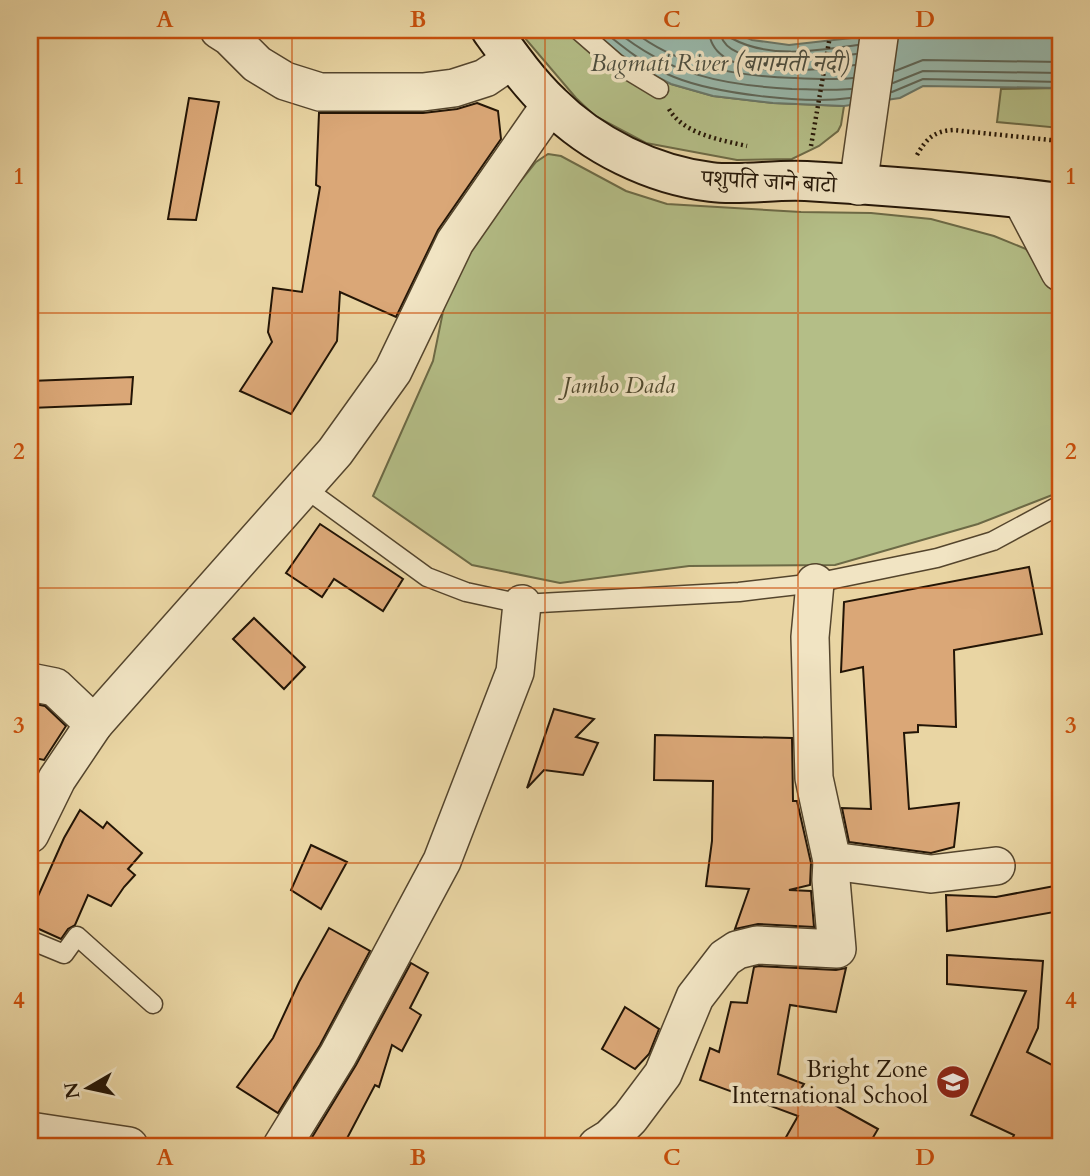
<svg xmlns="http://www.w3.org/2000/svg" width="1090" height="1176" font-family="Cardo,'Noto Serif Devanagari',serif">
<rect width="100%" height="100%" fill="#e9d5a3"/>
<filter id="stains"><feTurbulence type="fractalNoise" baseFrequency=".00286" numOctaves="4"/><feColorMatrix values="0 0 0 0 .2 0 0 0 0 .09 0 0 0 0 .02 0 0 0 .5 -.17"/></filter>
<radialGradient id="worn" r=".72"><stop offset=".6" stop-color="#630" stop-opacity="0"/><stop offset="1" stop-color="#630" stop-opacity=".3"/></radialGradient>
<!-- green -->
<g fill="#b4be87" stroke="#6c6a46" stroke-width="2">
<path d="M518,30H591L671,84L713,96L773,103L844,106L841,125L838,131L819,146L792,159L737,160L646,143L595,116L576,98Z"/>
<path d="M1060,88V128L997,122L1001,89Z"/>
<path d="M548,154L561,156L626,191L667,204L801,212L871,213L931,219L994,236L1026,249L1051,280L1060,298V492L978,524L835,565L689,566L560,583L472,565L373,496L433,361L447,292L480,232L536,162Z"/>
</g>
<!-- water -->
<path fill="#98b8ab" stroke="#697769" stroke-width="2" d="M591,30H729L752,40L789,45L923,30H1060V88L923,86L900,98L844,106L773,103L713,96L671,84L630,63Z"/>
<g fill="none" stroke-linecap="round" stroke-linejoin="round">
<!-- shore -->
<g stroke="#5e6658" stroke-width="2">
<path d="M602,30C624,48 646,66 674,77C716,94 805,104 850,98"/>
<path d="M615,30C670,75 722,85 792,89C812,89 832,91 851,89"/>
<path d="M632,30C677,67 737,76 794,78C814,79 833,80 853,78"/>
<path d="M709,30C711,84 820,70 855,65"/>
<path d="M720,30C722,73 828,58 856,54"/>
<path d="M728,30L731,38C769,59 816,51 858,45"/>
<path d="M895,71L923,60L1060,62"/>
<path d="M893,83L923,71L1060,73"/>
<path d="M892,92L923,79L1060,82"/>
</g>
</g>
<!-- building -->
<g fill="#daa777" stroke="#231506" stroke-width="2">
<path d="M189,98L219,102L196,220L168,219Z"/>
<path d="M477,103L498,111L501,139L438,230L396,317L340,292L337,341L291,414L240,391L272,342L268,332L273,288L302,292L320,187L316,185L319,113H423L457,109Z"/>
<path d="M133,377L131,404L30,408V381Z"/>
<path d="M320,524L403,579L383,611L334,579L322,597L286,573Z"/>
<path d="M1029,567L1042,634L954,650L956,727L918,725V732L904,733L909,809L959,803L954,847L931,853L849,842L842,808L871,809L863,667L841,672L844,602Z"/>
<path d="M254,618L305,667L284,689L233,639Z"/>
<path d="M30,703L45,706L66,726L44,760L30,757Z"/>
<path d="M554,709L594,719L576,737L598,743L583,775L544,770L527,788Z"/>
<path d="M655,735L792,738L793,801H797L811,863L810,885L789,890L811,891L814,927L758,924L735,929L749,889L706,886L712,841L713,781L654,780Z"/>
<path d="M80,810L103,828L107,822L142,853L128,869L135,875L124,887L111,906L88,895L75,925L68,929L61,939L30,925V914L64,838Z"/>
<path d="M311,845L347,862L321,909L291,890Z"/>
<path d="M1060,885V911L947,931L946,895L996,897Z"/>
<path d="M329,928L370,951L320,1045L278,1113L237,1087L273,1038L299,982Z"/>
<path d="M947,955L1043,961L1038,1028L1027,1052L1060,1069V1146H1009L1014,1135L971,1115L1026,991L947,984Z"/>
<path d="M411,963L428,973L410,1008L421,1015L402,1051L392,1045L379,1087L375,1085L343,1146H322L311,1139L356,1065Z"/>
<path d="M759,966L836,970L846,968L836,1012L790,1005L778,1074L804,1084L802,1087L878,1129L868,1146H781L798,1116L700,1080L710,1048L719,1052L731,1002L747,1003L754,967Z"/>
<path d="M625,1007L659,1029L649,1054L635,1069L602,1049Z"/>
</g>
<g fill="none" stroke-linecap="round" stroke-linejoin="round">
<!-- service casing -->
<g stroke="#54452d" stroke-width="21">
<g id="service">
<path d="M578,30L616,63L659,89"/>
<path d="M302,486L427,577L466,592L522,604L739,592L815,583L937,558L993,541L1060,505"/>
<path d="M30,940L64,954L77,936L153,1004"/>
</g>
</g>
<!-- minor casing -->
<g stroke="#54452d" stroke-width="40">
<g id="minor">
<path d="M219,30L230,37L257,64L285,81L320,92H423L454,88L485,78L512,60"/>
<path d="M858,186L880,30"/>
<path d="M1021,198L1060,272"/>
<path d="M30,682L55,687L94,724"/>
<path d="M30,834L57,779L94,724L335,452L393,371L455,242L551,104"/>
<path d="M832,861L931,874L996,866"/>
<path d="M30,1131L129,1146"/>
<path d="M282,1146L338,1055L442,861L515,672L522,604"/>
<path d="M597,1146L610,1138L630,1118L663,1074L695,997L725,958L737,950L757,945L837,949L831,880L832,861L814,778L810,637L815,583"/>
</g>
</g>
<!-- secondary casing -->
<g stroke="#231506" stroke-width="42">
<path id="secondary" d="M491,30C509,55 528,82 551,104C592,145 652,175 711,182C742,186 775,179 806,181C891,186 976,192 1060,203"/>
</g>
<!-- path -->
<g stroke="#231506" stroke-width="4.5" stroke-dasharray="2 3.5" stroke-linecap="butt">
<path d="M669,109C683,134 721,140 747,146"/>
<path d="M811,146L831,30"/>
<path d="M917,155C926,139 934,131 953,130L1060,141"/>
</g>
<!-- service -->
<use href="#service" stroke="#f1e4c3" stroke-width="18"/>
<!-- minor -->
<use href="#minor" stroke="#f1e4c3" stroke-width="37"/>
<!-- secondary -->
<use href="#secondary" stroke="#f1e4c3" stroke-width="38"/>
</g>
<!-- grid -->
<path fill="none" stroke="#ca4f0b" stroke-width="2" stroke-opacity="0.55" d="M292,30V1146M545,30V1146M798,30V1146M30,313H1060M30,588H1060M30,863H1060"/>
<!-- icons -->
<defs>
<g id="school-disc" transform="scale(1.75)"><circle r="9.5" fill="#8f2418" stroke="#f1e4c3"/><path d="M0-5L7-2L0 1L-7-2ZM-4 1L0 2.5L4 1V4Q0 6-4 4Z" fill="#fff"/></g>
</defs>
<g fill-rule="evenodd">
<use href="#school-disc" x="953" y="1082"/>
</g>
<g text-anchor="middle" stroke-width="7" stroke-linejoin="round" paint-order="stroke">
<!-- street labels -->
<g font-size="23" fill="#231506" stroke="#f1e4c3">
<text transform="translate(769 181) rotate(3)" y="8">पशुपति जाने बाटो</text>
</g>
<!-- park labels -->
<g font-size="23" font-style="italic" fill="#4e482d" stroke="#f1e4c3">
<text x="619" y="393">Jambo Dada</text>
</g>
<!-- poi labels -->
<g font-size="23" fill="#231506" stroke="#f1e4c3" text-anchor="end">
<text x="928" y="1077">Bright Zone<tspan x="928" dy="26">International School</tspan></text>
</g>
<!-- water labels -->
<g font-size="24" font-style="italic" fill="#4c4e40" stroke="#f1e4c3">
<text x="720" y="71">Bagmati River (बागमती नदी)</text>
</g>
</g>
<!-- margin -->
<rect width="1090" height="1176" fill="none" stroke="#e9d5a3" stroke-width="77"/>
<!-- north arrow -->
<g transform="translate(88 1088) rotate(261)" stroke="#f1e4c3" stroke-width="5" paint-order="stroke">
<path d="M0-5L12 26L0 18L-12 26Z" fill="#231506"/>
<text y="-10" font-size="19" font-weight="bold" text-anchor="middle" fill="#231506">N</text>
</g>
<rect x="38" y="38" width="1014" height="1100" fill="none" stroke="#ca4f0b" stroke-width="2.5"/>
<g font-size="23" text-anchor="middle" font-weight="bold" fill="#ca4f0b">
<text x="165" y="27">A</text>
<text x="418" y="27">B</text>
<text x="672" y="27">C</text>
<text x="925" y="27">D</text>
<text x="19" y="184">1</text>
<text x="1071" y="184">1</text>
<text x="19" y="459">2</text>
<text x="1071" y="459">2</text>
<text x="19" y="733">3</text>
<text x="1071" y="733">3</text>
<text x="19" y="1008">4</text>
<text x="1071" y="1008">4</text>
<text x="165" y="1165">A</text>
<text x="418" y="1165">B</text>
<text x="672" y="1165">C</text>
<text x="925" y="1165">D</text>
</g>
<rect width="100%" height="100%" filter="url(#stains)"/>
<rect width="100%" height="100%" fill="url(#worn)"/>
</svg>
